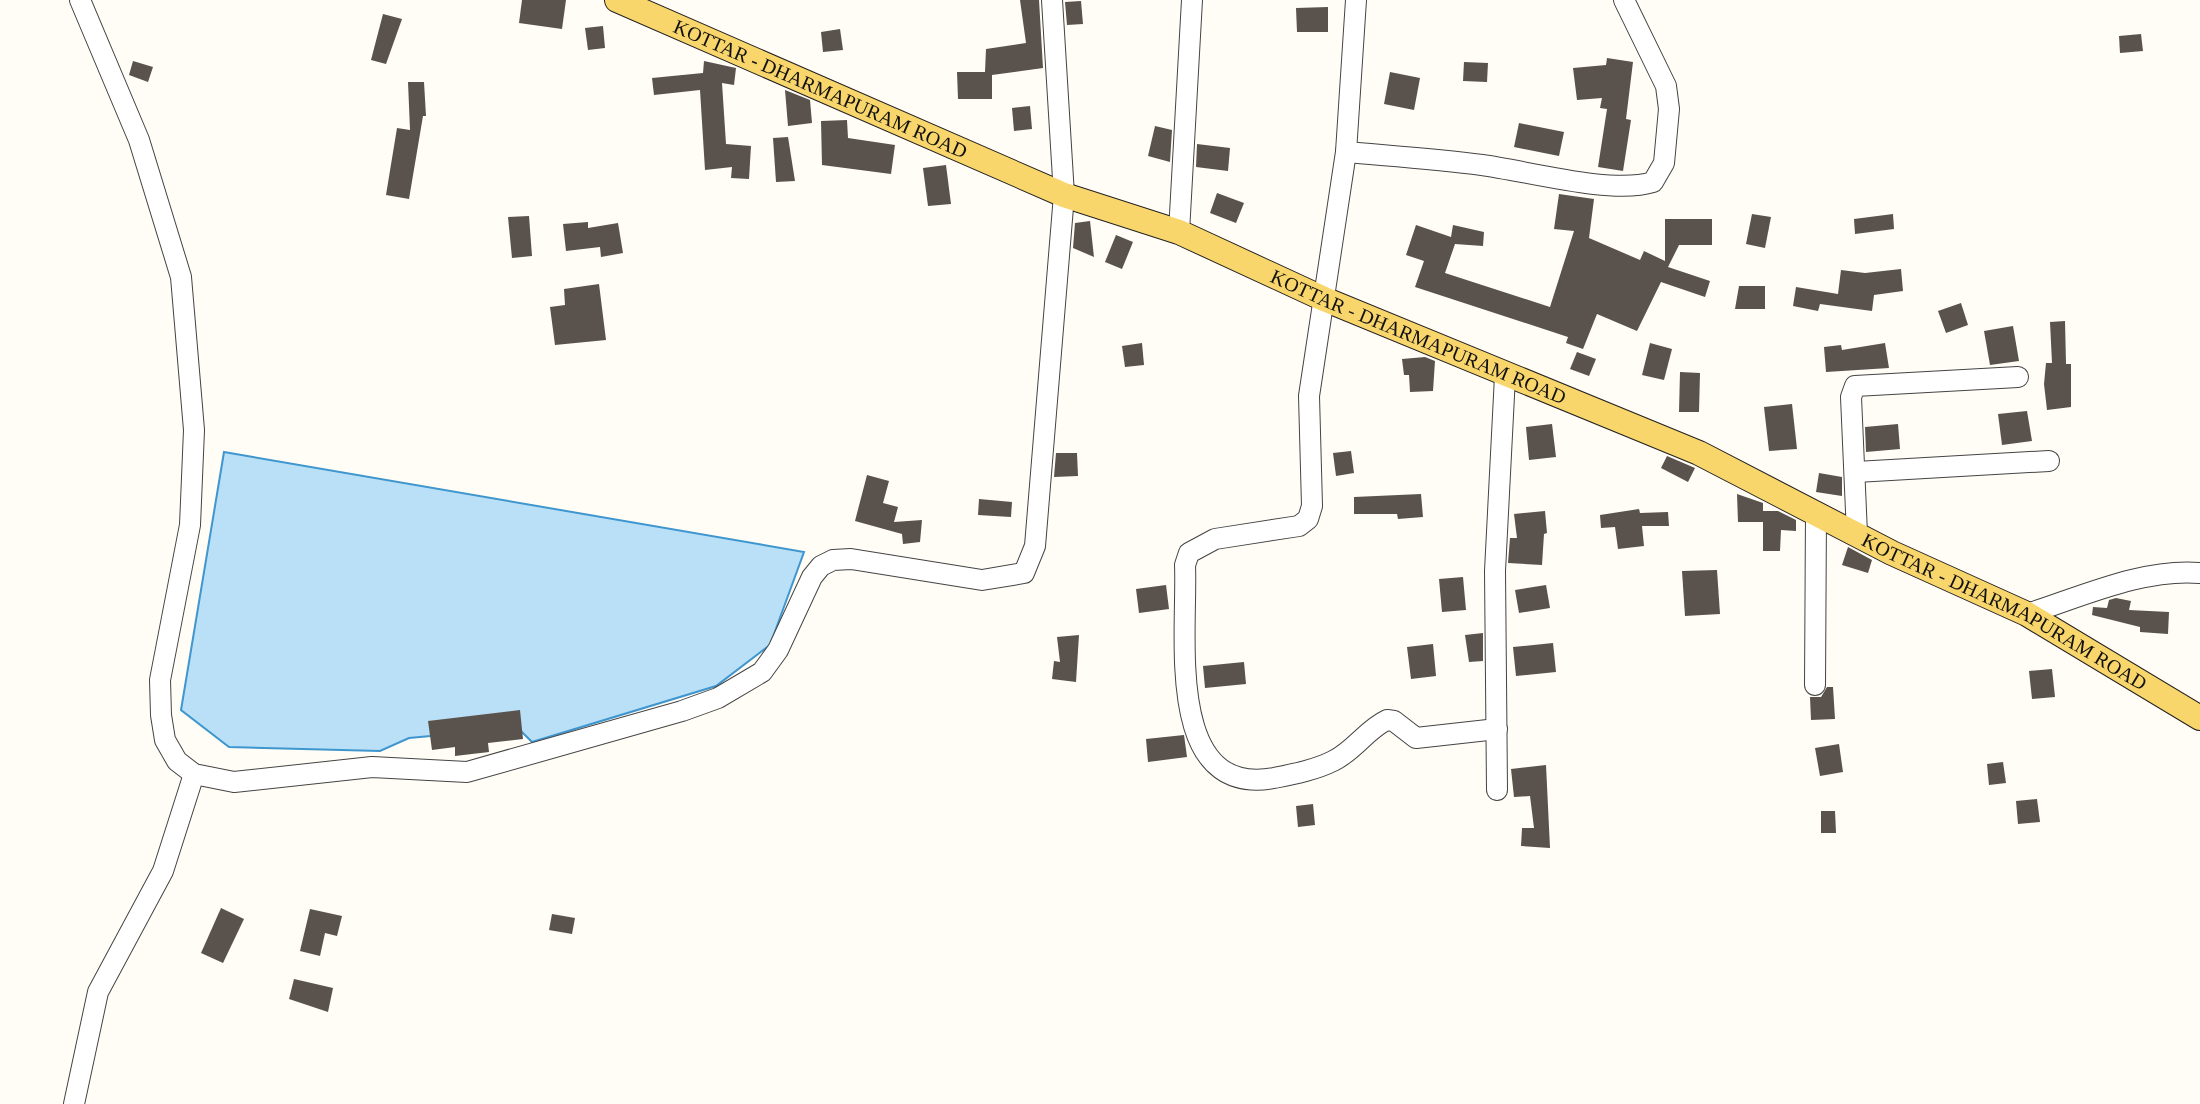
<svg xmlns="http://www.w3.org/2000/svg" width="2200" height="1104" font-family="Georgia,serif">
<rect width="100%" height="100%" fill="#fffdf5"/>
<!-- water -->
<path fill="#b9e0f7" stroke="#3f96cf" stroke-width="2" d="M224,452L804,552L770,645L716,686L532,742L518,728L409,738L380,751L229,747L181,710Z"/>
<!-- building -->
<g fill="#5a524d">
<path d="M522,0H566L562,29L519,23Z"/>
<path d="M1020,0H1039L1043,68L992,75V99H958L957,72H985L986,49L1026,43Z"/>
<path d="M1081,1L1083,24L1067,25L1065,2Z"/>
<path d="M1328,7V32H1297L1296,8Z"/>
<path d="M383,14L402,19L386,64L371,60Z"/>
<path d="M603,26L605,48L588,50L585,28Z"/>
<path d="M840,29L843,50L823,52L821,32Z"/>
<path d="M2141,34L2143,51L2120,53L2119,36Z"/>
<path d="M1607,58L1633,62L1626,119L1631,120L1623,171L1598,167L1607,109L1600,108L1602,98L1577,100L1573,68L1606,65Z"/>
<path d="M133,61L153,67L148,82L129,75Z"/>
<path d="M704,61L736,68L734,85L722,83L726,144L751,146L749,179L731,178L732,167L705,170L700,90L654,95L652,78L703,73Z"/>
<path d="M1464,62L1488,63L1487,82L1463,81Z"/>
<path d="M1390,72L1420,78L1414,110L1384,104Z"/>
<path d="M408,82H424L426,116H423L409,199L386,195L397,128L410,130Z"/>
<path d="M785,90L810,100L812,123L788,126Z"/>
<path d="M1030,106L1032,129L1014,131L1012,108Z"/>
<path d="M847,120L848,138L895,145L891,174L822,165L821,121Z"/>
<path d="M1519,123L1564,132L1559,156L1514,147Z"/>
<path d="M1155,126L1172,130L1170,162L1148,156Z"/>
<path d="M788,137L795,181L776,182L773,138Z"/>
<path d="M1197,144L1230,148L1228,171L1196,167Z"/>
<path d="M946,165L951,204L928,206L923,168Z"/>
<path d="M1217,193L1244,203L1236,223L1210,213Z"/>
<path d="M1559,194L1594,199L1589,238L1640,260L1644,251L1665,261V219H1712V245H1679L1668,267L1710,281L1705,297L1661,282L1637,331L1597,314L1583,349L1566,343L1568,337L1415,287L1424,261L1406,255L1416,225L1451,237L1453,225L1484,232L1483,246L1455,244L1445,273L1550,307L1574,231L1554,229Z"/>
<path d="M1752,214L1771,217L1765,248L1746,244Z"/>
<path d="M1893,214L1894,229L1855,234L1854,219Z"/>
<path d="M529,216L532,256L512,258L508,217Z"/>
<path d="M1090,221L1094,257L1073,248L1075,223Z"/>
<path d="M588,222V228L618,223L623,253L601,257L600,247L566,251L563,224Z"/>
<path d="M1116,235L1133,242L1122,269L1105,262Z"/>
<path d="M1901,269L1903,291L1874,295L1872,311L1820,304L1818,311L1793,306L1796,287L1838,294L1841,270L1865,273Z"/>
<path d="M599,284L606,340L555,345L550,307L565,305L564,289Z"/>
<path d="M1739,286H1765V309H1735Z"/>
<path d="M1961,303L1968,325L1946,333L1938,311Z"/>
<path d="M2065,321L2066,364H2071V407L2047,410L2044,384L2046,363H2052L2050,322Z"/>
<path d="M2013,326L2019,361L1990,365L1984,331Z"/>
<path d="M1142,343L1144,365L1125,367L1122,346Z"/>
<path d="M1650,343L1672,349L1664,380L1642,375Z"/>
<path d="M1885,343L1889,368L1826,372L1824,347L1841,345L1842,350Z"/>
<path d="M1577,352L1596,359L1589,376L1570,369Z"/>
<path d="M1425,357L1435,361L1433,391L1410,392L1409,375H1404L1402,359Z"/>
<path d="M1680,372L1700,373L1699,412H1679Z"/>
<path d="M1792,404L1797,449L1769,451L1764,407Z"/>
<path d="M2027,411L2032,441L2002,445L1998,414Z"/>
<path d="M1552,424L1556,457L1529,460L1526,427Z"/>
<path d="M1898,424L1900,449L1866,452L1865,427Z"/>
<path d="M1351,451L1354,473L1336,476L1333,453Z"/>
<path d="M1056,453H1077L1078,476L1054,477Z"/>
<path d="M1667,456L1695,468L1688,482L1661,468Z"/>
<path d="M1819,473L1842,477V496L1816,492Z"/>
<path d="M867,475L889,481L883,503L898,507L894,522L922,520L920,542L903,544L902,534L855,521Z"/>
<path d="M1421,494L1423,517L1398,519L1397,514H1354V497Z"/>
<path d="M1737,494L1763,503V522H1738Z"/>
<path d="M979,499L1012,502L1011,517L978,515Z"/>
<path d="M1639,509L1640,513L1668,512L1669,526H1642L1644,546L1618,549L1615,527L1601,528L1600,515Z"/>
<path d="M1545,511L1547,533L1544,534L1542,565L1508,563L1510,538H1517L1514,514Z"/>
<path d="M1763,511H1778L1796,520V531L1781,530L1780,551H1763Z"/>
<path d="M1848,547L1872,560L1868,573L1842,565Z"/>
<path d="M1717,570L1720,614L1685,616L1682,571Z"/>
<path d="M1463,577L1466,610L1442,612L1439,579Z"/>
<path d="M1166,585L1169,609L1139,613L1136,589Z"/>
<path d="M1546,585L1550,608L1519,613L1515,590Z"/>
<path d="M2116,598L2131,601L2129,610L2169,612L2168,634L2140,632V627L2092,615L2093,607L2107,608L2109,600Z"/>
<path d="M1483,633V661L1469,662L1465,635Z"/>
<path d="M1079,635L1076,682L1052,679L1054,661L1060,662L1057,637Z"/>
<path d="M1553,643L1556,672L1516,676L1513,647Z"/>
<path d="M1433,644L1436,676L1411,679L1407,647Z"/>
<path d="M1244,662L1246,684L1205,688L1203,666Z"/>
<path d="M2052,669L2055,697L2032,699L2029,671Z"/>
<path d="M1827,687H1833L1835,719L1811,720L1810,697H1821Z"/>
<path d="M520,710L523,739L488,743L489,752L455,756V747L432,750L428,721Z"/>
<path d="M1184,735L1187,757L1148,762L1146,739Z"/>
<path d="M1839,744L1843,772L1820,776L1815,748Z"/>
<path d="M2003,762L2006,783L1989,785L1987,764Z"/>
<path d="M1546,765L1550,848L1521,846L1522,828H1534L1530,796L1514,797L1511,769Z"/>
<path d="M2037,799L2040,822L2018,824L2016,801Z"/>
<path d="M1313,804L1315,825L1298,827L1296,806Z"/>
<path d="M1821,811H1835L1836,833H1821Z"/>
<path d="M221,908L244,919L223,963L201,953Z"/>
<path d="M310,909L342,916L337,936L325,933L320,956L300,951Z"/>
<path d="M552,914L575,918L572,934L549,930Z"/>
<path d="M294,979L333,988L328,1012L289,999Z"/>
</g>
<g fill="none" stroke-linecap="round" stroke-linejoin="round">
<!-- minor casing -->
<g stroke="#444" stroke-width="22">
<g id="minor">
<path d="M80,0L139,140L181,277L194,430L190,525L160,680L161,715L165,740L177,761L194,774L234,782L372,767L467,772L682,711L718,698L762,672L778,650L812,577L821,566L833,560L851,559L982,580L1024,573L1035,546L1064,195L1052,0"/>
<path d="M1356,0L1346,152L1309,396L1312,506L1308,519L1299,526L1215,539L1189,553L1185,565C1188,632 1163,798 1274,778C1294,774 1315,770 1333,761C1354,751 1367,729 1387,720L1394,721L1416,738L1497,729"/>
<path d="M1346,152C1391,156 1437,159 1482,165C1527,171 1612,195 1653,182L1664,163L1669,109L1666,86L1624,0"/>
<path d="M1179,232L1192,0"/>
<path d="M1856,472L2049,461"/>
<path d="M1857,534L1851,397L1855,386L2018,377"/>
<path d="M2027,614C2081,597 2143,568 2200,573"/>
<path d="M1815,685L1816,513"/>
<path d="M1497,790L1495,571L1505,376"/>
<path d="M74,1104L98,992L163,871L194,774"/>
</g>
</g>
<!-- major casing -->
<g stroke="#222" stroke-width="26">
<g id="major">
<path id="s1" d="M617,0L1064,195L1179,232L1324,299L1699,453L1892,553L2027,614L2200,718"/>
</g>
</g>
<!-- minor -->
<use href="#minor" stroke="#fff" stroke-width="20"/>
<!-- major -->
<use href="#major" stroke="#f9d66b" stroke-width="24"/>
</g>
<g text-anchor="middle" stroke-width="8" stroke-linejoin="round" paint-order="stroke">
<!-- street labels -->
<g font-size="20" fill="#111" stroke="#fff">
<text dy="7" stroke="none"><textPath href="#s1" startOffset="222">KOTTAR - DHARMAPURAM ROAD</textPath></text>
<text dy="7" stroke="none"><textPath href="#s1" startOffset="870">KOTTAR - DHARMAPURAM ROAD</textPath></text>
<text dy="7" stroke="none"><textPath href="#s1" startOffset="1518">KOTTAR - DHARMAPURAM ROAD</textPath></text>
</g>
</g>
</svg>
